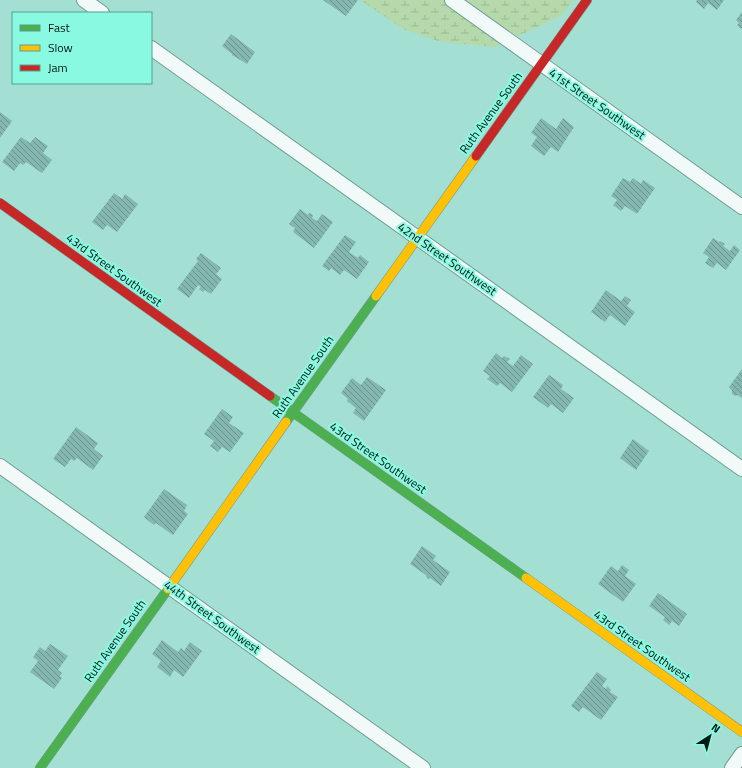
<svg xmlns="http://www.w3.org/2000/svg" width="742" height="768" font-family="'Titillium Web',sans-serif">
<defs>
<pattern id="wetland-marsh" width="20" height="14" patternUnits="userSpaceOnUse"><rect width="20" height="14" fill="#b5d9ab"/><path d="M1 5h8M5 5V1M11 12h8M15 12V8" fill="none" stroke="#9aba92"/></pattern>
<pattern id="building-back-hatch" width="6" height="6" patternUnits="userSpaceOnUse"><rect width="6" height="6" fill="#84b7ad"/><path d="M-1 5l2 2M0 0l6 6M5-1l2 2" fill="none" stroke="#6a948c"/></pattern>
</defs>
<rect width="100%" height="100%" fill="#a3e0d3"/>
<!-- wetland -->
<path fill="url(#wetland-marsh)" d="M360,0H574L561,16L494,47L441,42L405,30Z"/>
<!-- building -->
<g fill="url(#building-back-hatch)">
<path d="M323,0H358L346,16Z"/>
<path d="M697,0H724L717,10L708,3L704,9L696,2Z"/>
<path d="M742,12V28L741,29L737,25L739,23L736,20Z"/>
<path d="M231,34L255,52L247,64L232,55V54L222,46Z"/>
<path d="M0,112L12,121L0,138Z"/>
<path d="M541,118L556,129L563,118L574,127L558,152L551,147L544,156L531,146L537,137L531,133Z"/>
<path d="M21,137L30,143L35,137L48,146L43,153L52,160L42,173L26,162L23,165L20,163L14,171L2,162Z"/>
<path d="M623,178L630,182L633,178L641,184L643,180L655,188L637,214L625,206L621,211L613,205L617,200L611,196Z"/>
<path d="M114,193L122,199L125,194L138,204L117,232L107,225L103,230L92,222Z"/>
<path d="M300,209L308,215L309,213L313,215L312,218L317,221L322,214L333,222L314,248L293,232L295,228L289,224Z"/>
<path d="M345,235L356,242L349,252L358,258L360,255L369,262L357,279L344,270L340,275L331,268L329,271L322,266Z"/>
<path d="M713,238L719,242L720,241L725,244L723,246L730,251L734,245L740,250L726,270L717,263L713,268L705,263L709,257L703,253Z"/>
<path d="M201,253L221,268L216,274L222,279L211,294L205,290L203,292L199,289L201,287L198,285L189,298L177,289L198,261L196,259Z"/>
<path d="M606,290L621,301L625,296L631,300L627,306L635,312L625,326L610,315L605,322L591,312Z"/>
<path d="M496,353L502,358L504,356L510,359L507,362L513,366L521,355L533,364L512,392L500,383L497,386L487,379L490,376L483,371Z"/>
<path d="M742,369V398L737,395L735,396L732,394V390L729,387Z"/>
<path d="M549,375L563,385L561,389L574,398L563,413L551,404L548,408L533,397Z"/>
<path d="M367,377L386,390L364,421L353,413L356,408L347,401L348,399L341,393L352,378L361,385Z"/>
<path d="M222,409L233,417L229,423L244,433L230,452L222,447L218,452L210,446L214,441L204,434Z"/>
<path d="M76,427L98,443L94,449L103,456L93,470L77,458L74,461L71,459L65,467L53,459Z"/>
<path d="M633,439L649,451L636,470L620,458Z"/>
<path d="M164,489L187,505L184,511L188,514L173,535L156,523L154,525L144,517Z"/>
<path d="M422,546L436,556L433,560L450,572L441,586L430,578L428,579L426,575L410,564Z"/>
<path d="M622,565L629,570L625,576L636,584L623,602L598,584L611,566L618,571Z"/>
<path d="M658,593L687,614L679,626L672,621L669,625L663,620L665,617L649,606Z"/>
<path d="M162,640L178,652L181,648L184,651L190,642L202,651L183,677L174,670L170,677L157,667L161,661L152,654Z"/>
<path d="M50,644L68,656L58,670L62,673L60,676L62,678L54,689L30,672L38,661L33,657L40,647L45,651Z"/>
<path d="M597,672L607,679L602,686L606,689L607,686L611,690L610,692L618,697L601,720L583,707L579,712L571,706Z"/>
</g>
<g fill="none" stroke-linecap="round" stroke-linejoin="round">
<!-- street casing -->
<g stroke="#719d94" stroke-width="16">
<g id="street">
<path d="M84,0L102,13"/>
<path d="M452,0L742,207"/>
<path d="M151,48L742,469"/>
<path d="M0,466L423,768"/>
<path d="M732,768L742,754"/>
</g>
</g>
<!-- fast casing -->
<g stroke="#719d94" stroke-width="10">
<g id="fast">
<path d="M270,396L526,578"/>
<path d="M286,422L376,296"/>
<path d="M40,768L168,589"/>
</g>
</g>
<!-- slow casing -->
<g stroke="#719d94" stroke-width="10">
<g id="slow">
<path d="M376,296L476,156"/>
<path d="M526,578L742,732"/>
<path d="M168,589L286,422"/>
</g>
</g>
<!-- jam casing -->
<g stroke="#719d94" stroke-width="10">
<g id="jam">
<path d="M476,156L587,0"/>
<path d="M0,203L270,396"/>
</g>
</g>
<!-- street -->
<use href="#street" stroke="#f1faf8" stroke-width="14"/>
<!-- fast -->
<use href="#fast" stroke="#4caf50" stroke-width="9"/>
<!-- slow -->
<use href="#slow" stroke="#ffc107" stroke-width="9"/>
<!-- jam -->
<use href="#jam" stroke="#c62828" stroke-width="9"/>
</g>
<g text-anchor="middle" stroke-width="4" stroke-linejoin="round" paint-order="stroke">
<!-- street labels -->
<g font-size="12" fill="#011813" stroke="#8af9e1">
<text transform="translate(597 104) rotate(35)" y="4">41st Street Southwest</text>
<text transform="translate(491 113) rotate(-54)" y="4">Ruth Avenue South</text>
<text transform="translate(447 259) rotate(35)" y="4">42nd Street Southwest</text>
<text transform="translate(114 270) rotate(36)" y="4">43rd Street Southwest</text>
<text transform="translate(303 377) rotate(-55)" y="4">Ruth Avenue South</text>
<text transform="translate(378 458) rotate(35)" y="4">43rd Street Southwest</text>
<text transform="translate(212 617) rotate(36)" y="4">44th Street Southwest</text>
<text transform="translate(115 641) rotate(-55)" y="4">Ruth Avenue South</text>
<text transform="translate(642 646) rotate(35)" y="4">43rd Street Southwest</text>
</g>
</g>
<!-- legend -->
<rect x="12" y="12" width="140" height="72" fill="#8af9e1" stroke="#539f8f"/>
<rect x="20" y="25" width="20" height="6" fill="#4caf50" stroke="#539f8f"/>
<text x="48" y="32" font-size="12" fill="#011813">Fast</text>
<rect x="20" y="45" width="20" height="6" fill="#ffc107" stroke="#539f8f"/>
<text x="48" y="52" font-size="12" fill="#011813">Slow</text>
<rect x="20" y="65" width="20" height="6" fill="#c62828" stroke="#539f8f"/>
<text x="48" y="72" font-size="12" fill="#011813">Jam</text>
<!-- north arrow -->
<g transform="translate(710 736) rotate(36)" stroke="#8af9e1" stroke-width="3" paint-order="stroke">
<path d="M0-3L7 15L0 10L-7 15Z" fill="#011813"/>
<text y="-6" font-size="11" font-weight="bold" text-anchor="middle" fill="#011813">N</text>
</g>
</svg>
